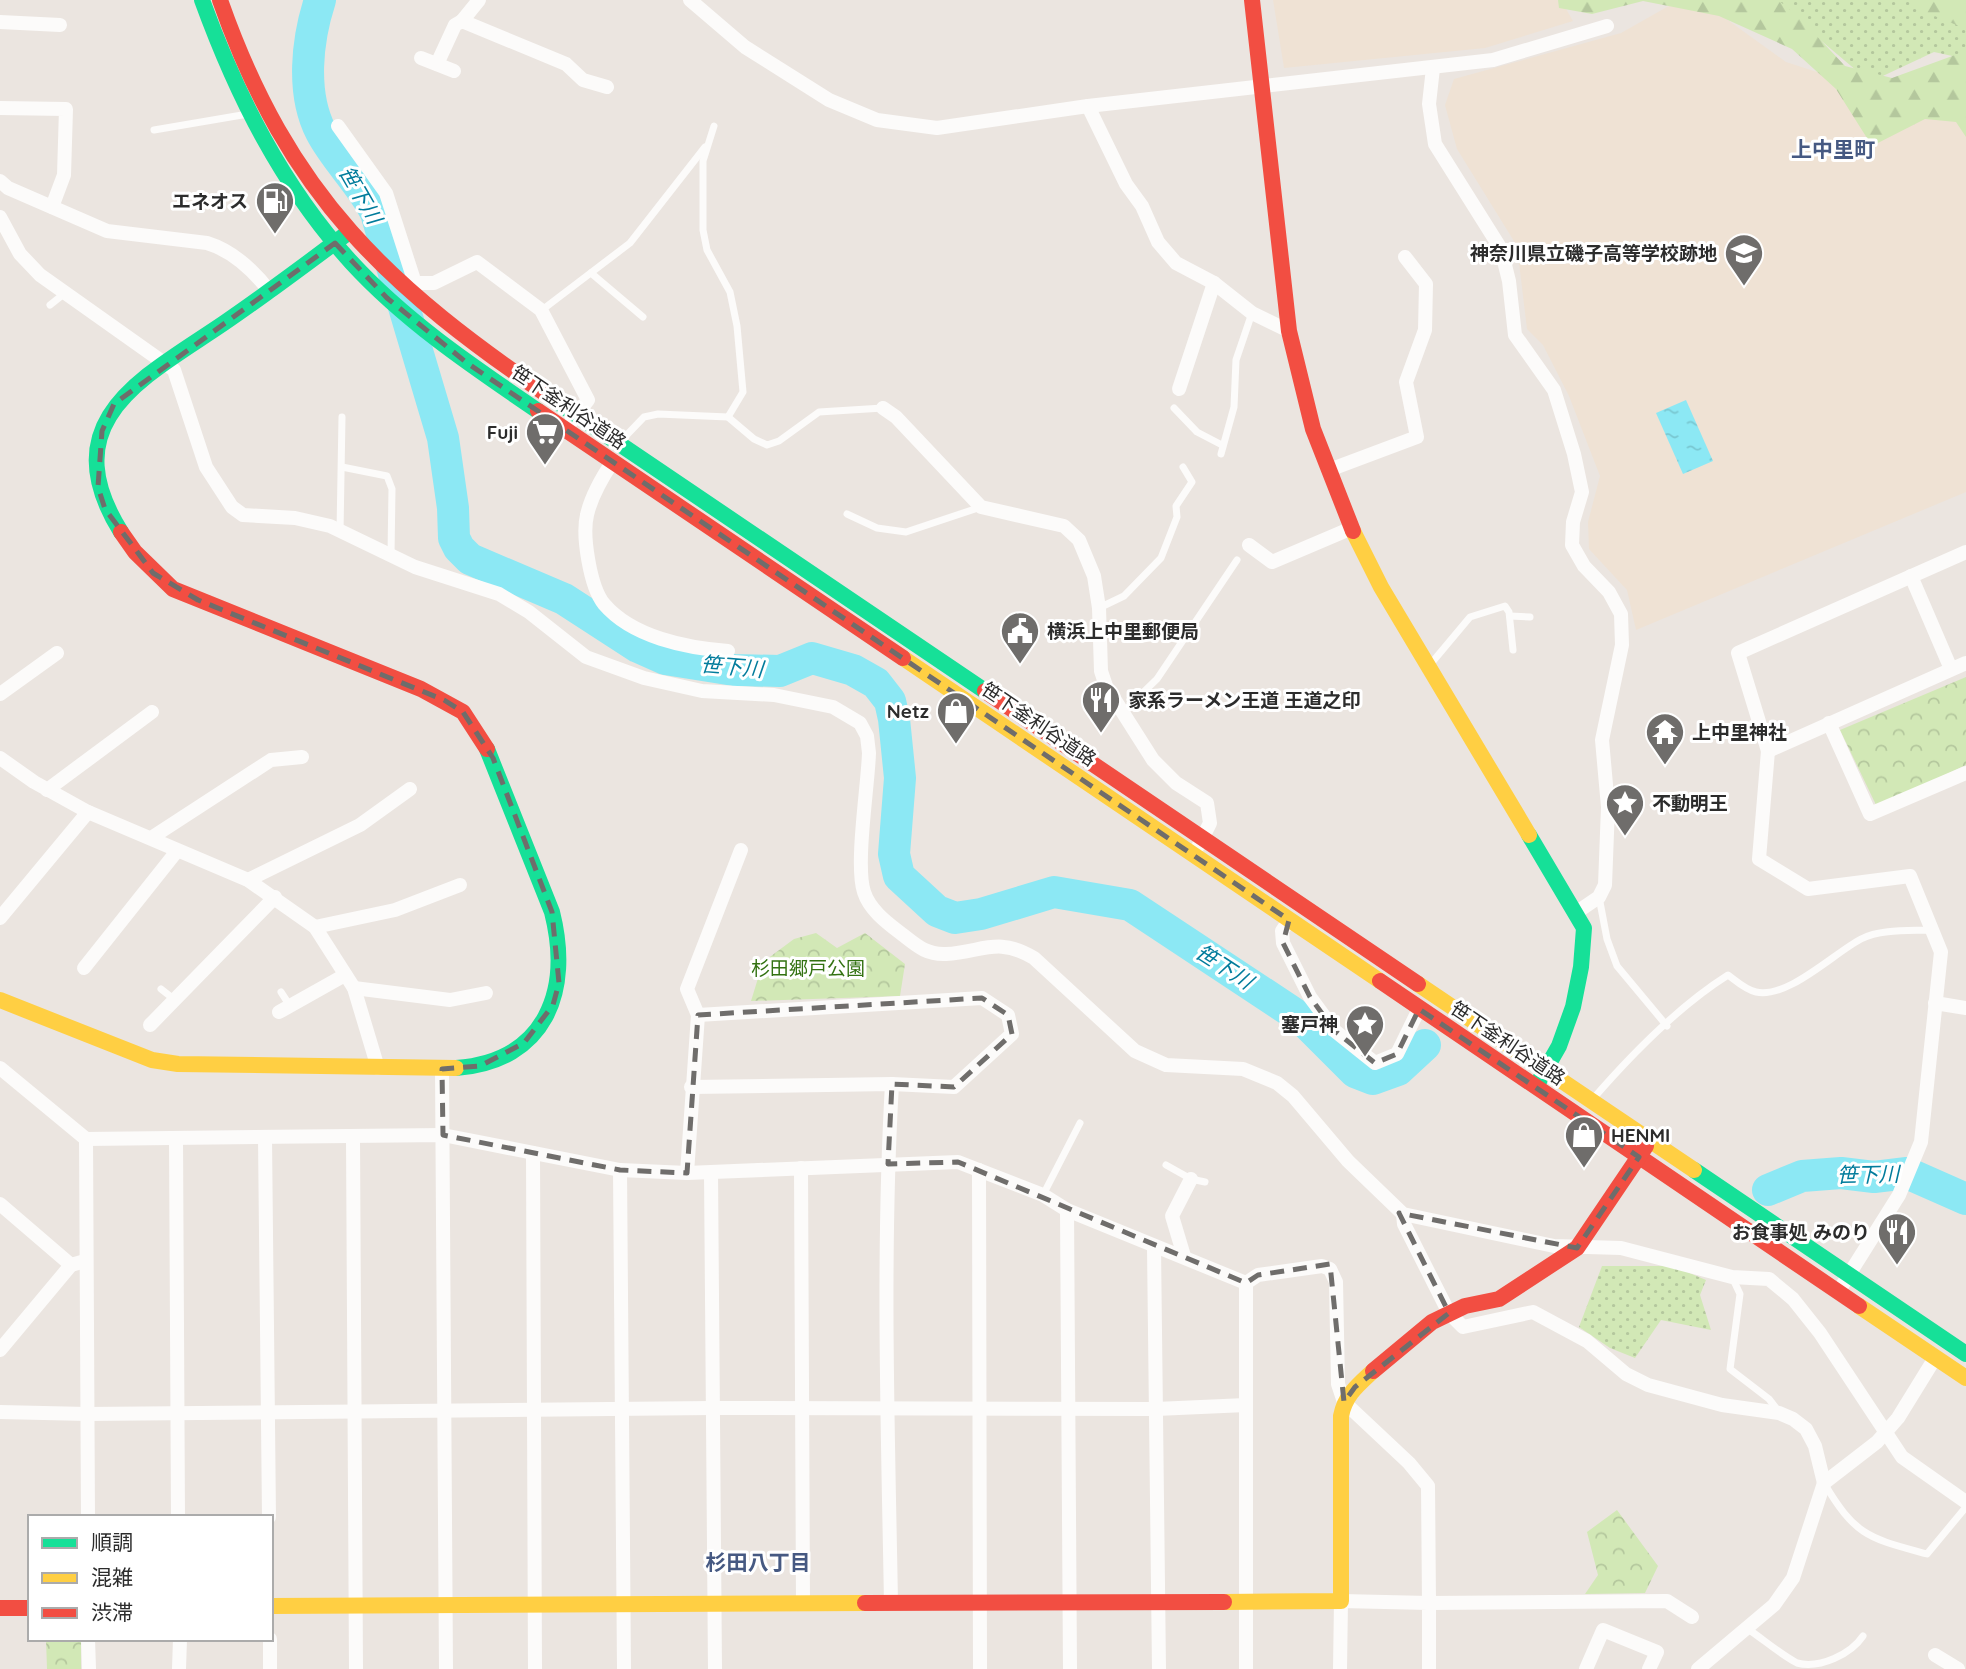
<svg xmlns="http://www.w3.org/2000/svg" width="1966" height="1669" font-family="Quicksand,'Noto Sans JP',sans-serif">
<defs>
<pattern id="grass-dots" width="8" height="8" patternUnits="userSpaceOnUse" patternTransform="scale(1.75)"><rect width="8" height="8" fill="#d2e8b6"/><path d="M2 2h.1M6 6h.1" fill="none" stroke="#b4c79d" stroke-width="1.8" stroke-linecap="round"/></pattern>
<pattern id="forest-firs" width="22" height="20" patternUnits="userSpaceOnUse" patternTransform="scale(1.75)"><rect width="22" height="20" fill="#d2e8b6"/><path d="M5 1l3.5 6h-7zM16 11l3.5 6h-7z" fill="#b4c79d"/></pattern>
<pattern id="park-crowns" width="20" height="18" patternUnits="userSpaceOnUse" patternTransform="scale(1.75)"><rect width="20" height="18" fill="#d2e8b6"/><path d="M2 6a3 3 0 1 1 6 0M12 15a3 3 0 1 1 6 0" fill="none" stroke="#b4c79d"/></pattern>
<pattern id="water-ripples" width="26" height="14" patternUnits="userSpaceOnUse" patternTransform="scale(1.75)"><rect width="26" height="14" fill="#8ce8f4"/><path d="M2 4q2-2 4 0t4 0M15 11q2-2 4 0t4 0" fill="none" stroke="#79c7d1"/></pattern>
</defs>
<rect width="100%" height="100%" fill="#ebe5e0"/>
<!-- education -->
<g fill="#efe2d4">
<path d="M1273,0H1561L1573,21L1485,48L1284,68Z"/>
<path d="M1700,0L1786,62L1966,120V492L1636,630L1627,590L1589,549L1588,522L1600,476L1569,396L1543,345L1527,329L1517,246L1457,149L1445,105L1454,79L1621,33L1674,3Z"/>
</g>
<!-- grass -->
<g fill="url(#grass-dots)">
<path d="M1773,0H1966V59L1934,52L1870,82Z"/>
<path d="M1602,1266H1673L1706,1280L1700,1295L1711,1330L1661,1320L1635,1358L1610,1348L1579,1327Z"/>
</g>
<!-- forest -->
<g fill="url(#forest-firs)">
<path d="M1558,0H1778L1798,16L1845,66L1892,78L1966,51V137L1956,122L1925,119L1872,146L1836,89L1792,49L1719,16L1643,1L1592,14L1559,8Z"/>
<path d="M1909,0H1966V29L1918,9Z"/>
</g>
<!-- park -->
<g fill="url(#park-crowns)">
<path d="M1966,677V765L1877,807L1840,730Z"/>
<path d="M816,933L837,948L865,933L905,964L900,996L751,1001L763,962L794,939Z"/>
<path d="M1617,1510L1658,1566L1645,1593L1585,1594L1598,1575L1587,1532Z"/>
<path d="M46,1639H81V1669H47Z"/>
</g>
<!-- water -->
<path fill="url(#water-ripples)" d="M1686,400L1713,461L1683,474L1656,413Z"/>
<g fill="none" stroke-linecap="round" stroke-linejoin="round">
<!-- river -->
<g stroke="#8ce8f4" stroke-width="32">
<path d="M320,0C307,40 301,93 321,132C336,161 362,184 376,213L443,438L453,508L454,538L459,548L470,559L564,599L638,647L665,659L734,670L780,671L812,658L853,670L876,683L890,701L894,719L900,778L894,854L899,876L937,911L955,918L981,914L1054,892L1130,905L1301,1018L1355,1072L1373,1079L1398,1070L1425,1045"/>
<path d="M1768,1190L1802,1176L1841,1173L1874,1177L1907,1173L1966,1199"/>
</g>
<!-- lane -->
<g stroke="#fcfbfa" stroke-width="7">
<path d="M154,130L248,114"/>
<path d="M591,273L643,317"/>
<path d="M50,305L65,293"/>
<path d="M542,310L630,243L705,147"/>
<path d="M1174,408L1197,432L1222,445"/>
<path d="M728,417L754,439L767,445L779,441L819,412L883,408"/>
<path d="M619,443L644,417L658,414L728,417L743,392L737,326L730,292L707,250L703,230V161L714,126"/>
<path d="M1221,454L1234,407L1236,360L1252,313"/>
<path d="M342,467L387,476L392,489L391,555"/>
<path d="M847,514L877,528L906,532L981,507"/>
<path d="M340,532L342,417"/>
<path d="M1099,608L1124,596L1161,558L1177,517L1176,506L1192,482L1183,467"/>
<path d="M1510,616L1530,617"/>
<path d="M1429,666L1470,617L1505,606L1509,612L1513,650"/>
<path d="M1123,712L1157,679L1237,560"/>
<path d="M1599,897L1607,939L1617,966L1667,1026"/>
<path d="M161,989L175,1000"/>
<path d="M281,992L290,1006"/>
<path d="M1592,1100C1630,1056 1679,1006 1728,975C1736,981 1746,990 1756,992C1788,999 1834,953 1861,939C1881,929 1909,931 1931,930"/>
<path d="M1166,1165L1191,1179L1205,1182"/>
<path d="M1043,1195L1080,1123"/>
<path d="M1732,1277L1740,1294L1730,1369L1769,1399L1779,1412"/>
<path d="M1824,1483C1856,1537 1869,1538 1927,1554L1966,1507"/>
<path d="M1748,1629C1764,1640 1780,1654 1797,1663C1820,1669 1851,1654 1863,1636"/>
</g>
<!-- street -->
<g stroke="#fcfbfa" stroke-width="14">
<path d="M690,0L745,47L829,100L877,120L937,128L1088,106L1493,60L1607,26"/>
<path d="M462,21L479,0"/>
<path d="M0,22L60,25"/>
<path d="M421,58L454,71"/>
<path d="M437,64L455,25L462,21L566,64L583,80L607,87"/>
<path d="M1433,68L1429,104L1435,144L1501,249L1509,281L1515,335L1554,390L1574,454L1582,492L1573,522L1572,545L1584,566L1609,592L1621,614L1622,645L1602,740L1608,807L1605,885L1599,897L1577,912"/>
<path d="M1088,106L1126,184L1142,206L1158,242L1176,263L1214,283L1252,313L1289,331"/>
<path d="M0,108L66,109L64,175L52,207"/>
<path d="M338,126L386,193L413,277L414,290"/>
<path d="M0,181L8,188L107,231L207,243C233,251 254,271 270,292"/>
<path d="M0,217L20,254L40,275L174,370L206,467L232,507L243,515L295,518L330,526L415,567L499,594L529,612L586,657L644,678L702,691L774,695L833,707L860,723L867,736L869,753C868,786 855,865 864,892C870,911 889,924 903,935C917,946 927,955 946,954C983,952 997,936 1034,958L1135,1051L1166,1065L1243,1069L1277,1083L1293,1096L1348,1161L1403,1214L1554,1246L1621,1248L1732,1277L1769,1279L1793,1299L1820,1333L1902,1457L1966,1502"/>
<path d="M414,283H434L477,262L541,310L588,400L571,422"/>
<path d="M1179,389L1214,283"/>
<path d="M883,408L896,417L981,507L1064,526L1079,540L1094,576L1099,608L1101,671L1106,686L1153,760L1176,783L1207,803L1210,823L1199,845"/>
<path d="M613,461C603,476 591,497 587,515C582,535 590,587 604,604C632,637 686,648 728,651"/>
<path d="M1329,470L1417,437L1406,382L1425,330L1426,284L1405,257"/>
<path d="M1249,545L1272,562L1352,528"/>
<path d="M1966,552L1738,653L1768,751L1966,663"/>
<path d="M1911,576L1951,669"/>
<path d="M0,694L57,653"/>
<path d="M1829,723L1870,814L1966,773"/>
<path d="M1768,751L1759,859L1808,889L1910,876L1941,952L1921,1142L1899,1195L1838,1292"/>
<path d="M0,758L34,782L88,812L248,880L315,927L354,988L378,1068"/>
<path d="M47,790L152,712"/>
<path d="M151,838L271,760L302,757"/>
<path d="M248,880L360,825L410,789"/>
<path d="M0,918L88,812"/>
<path d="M1289,920L1282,931L1283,943L1310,997L1335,1031L1375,1063L1397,1054L1419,1009"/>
<path d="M315,927L395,910L460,885"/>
<path d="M84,968L177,851"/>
<path d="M354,988L450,1000L486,993"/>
<path d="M1935,1003L1966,1008"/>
<path d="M279,1012L345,975"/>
<path d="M150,1025L275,897"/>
<path d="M0,1068L86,1139L443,1135L620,1170L687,1173L958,1162L1043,1195L1067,1210L1246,1283L1258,1275L1322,1266L1330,1269L1336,1282L1338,1384L1344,1402L1409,1463L1428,1486L1429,1603L1667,1601L1692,1617"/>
<path d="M442,1069L446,1669"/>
<path d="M691,1087L892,1084L954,1087L1012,1034L1008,1015L982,998L698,1015"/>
<path d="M265,1138L269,1517"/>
<path d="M353,1138L356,1669"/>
<path d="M86,1139L88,1517"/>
<path d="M176,1139L178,1517"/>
<path d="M533,1153L535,1669"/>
<path d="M801,1168L803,1604"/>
<path d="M620,1170L624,1669"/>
<path d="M979,1170L980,1669"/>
<path d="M687,1173L698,1015L687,989L741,850"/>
<path d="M711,1173L715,1669"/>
<path d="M0,1204L71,1265"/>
<path d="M1067,1210L1070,1669"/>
<path d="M1403,1214L1404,1224L1449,1313L1463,1327L1533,1312L1587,1341L1626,1374L1648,1385L1722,1405L1779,1413L1793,1419L1806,1429L1815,1446L1824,1483"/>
<path d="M1154,1247L1159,1669"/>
<path d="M1184,1256L1172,1216L1191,1179"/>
<path d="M1246,1283V1669"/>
<path d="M0,1350L71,1265L85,1261"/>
<path d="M0,1412L87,1414L712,1408L1156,1409L1246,1405"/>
<path d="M891,1603C888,1430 882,1257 892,1084"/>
<path d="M88,1639L89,1669"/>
<path d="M1935,1655L1958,1669"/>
<path d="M179,1669L180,1639"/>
<path d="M270,1669V1639"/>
<path d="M1340,1669L1341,1601L1429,1603V1669"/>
<path d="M1586,1669L1603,1630L1657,1652L1649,1669"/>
<path d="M1698,1669L1774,1605L1793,1578L1824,1483L1877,1442L1898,1418L1935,1358"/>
</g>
<!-- fast -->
<g stroke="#16e098" stroke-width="16">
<path d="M202,0C237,96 282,186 351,262C405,321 472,366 538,411"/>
<path d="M556,401L985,691"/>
<path d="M121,532C51,420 145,377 224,323C265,295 305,265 345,235"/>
<path d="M1529,835L1584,928L1581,967L1573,1007L1559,1046L1539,1081"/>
<path d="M456,1068C546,1061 572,991 552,912L487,749"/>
<path d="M1694,1170L1966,1354"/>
</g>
<!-- slow -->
<g stroke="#ffcf43" stroke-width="16">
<path d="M1353,531L1381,587L1529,835"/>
<path d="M903,658L1380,981"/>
<path d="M1418,984L1694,1170"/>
<path d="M0,1000L152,1060L178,1064L456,1068"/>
<path d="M1859,1306L1966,1378"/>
<path d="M1224,1602L1341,1601V1416C1345,1395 1358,1385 1373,1371"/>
<path d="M271,1606L865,1603"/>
</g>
<!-- jam -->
<g stroke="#f24e42" stroke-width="16">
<path d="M220,0C289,197 388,287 556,401"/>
<path d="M1252,0L1289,331L1313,429L1353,531"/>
<path d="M538,411L903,658"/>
<path d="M121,532L135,552L173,589L421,689L463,712L487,749"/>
<path d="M985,691L1418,984"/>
<path d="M1380,981L1859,1306"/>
<path d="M1373,1371L1432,1322L1465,1306L1499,1299L1577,1248L1646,1146"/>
<path d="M865,1603L1224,1602"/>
<path d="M0,1608H30"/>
</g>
</g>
<!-- marked area -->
<path fill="none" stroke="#6f6d6b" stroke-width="5" stroke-dasharray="14 9" stroke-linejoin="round" d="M335,243L387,298L467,363L1289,920L1283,943L1310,997L1335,1031L1375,1063L1397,1054L1419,1009L1639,1157L1577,1248L1399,1213L1449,1313L1355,1387L1344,1402L1330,1264L1258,1275L1246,1283L958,1162L888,1164L892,1084L954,1087L1012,1034L1008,1015L982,998L698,1015L687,1173L620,1170L443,1135L442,1069L480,1066L524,1043L553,1005L559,983L552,912L493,758L463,712L444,700L198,600L153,573L105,509L98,487L102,431L114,404Z"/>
<!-- icons -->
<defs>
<g id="fuel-pin" transform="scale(2.0125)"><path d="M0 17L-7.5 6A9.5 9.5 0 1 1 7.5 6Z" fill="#6f6d6b" stroke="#fff"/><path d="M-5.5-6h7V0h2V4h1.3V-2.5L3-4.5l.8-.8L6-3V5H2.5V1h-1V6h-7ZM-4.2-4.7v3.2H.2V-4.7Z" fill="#fff"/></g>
<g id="school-pin" transform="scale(2.0125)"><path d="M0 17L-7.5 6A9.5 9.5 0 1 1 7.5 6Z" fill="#6f6d6b" stroke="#fff"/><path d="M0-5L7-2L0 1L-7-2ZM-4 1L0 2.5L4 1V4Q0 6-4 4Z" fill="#fff"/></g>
<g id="supermarket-pin" transform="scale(2.0125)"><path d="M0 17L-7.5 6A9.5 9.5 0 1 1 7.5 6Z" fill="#6f6d6b" stroke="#fff"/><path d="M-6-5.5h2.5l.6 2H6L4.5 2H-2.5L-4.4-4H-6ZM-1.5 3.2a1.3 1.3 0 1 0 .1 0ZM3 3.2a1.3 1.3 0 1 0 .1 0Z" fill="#fff"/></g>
<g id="civic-pin" transform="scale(2.0125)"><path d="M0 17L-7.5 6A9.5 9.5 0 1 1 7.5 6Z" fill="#6f6d6b" stroke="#fff"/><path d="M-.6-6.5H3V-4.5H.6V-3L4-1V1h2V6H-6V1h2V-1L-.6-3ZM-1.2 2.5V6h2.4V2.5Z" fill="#fff"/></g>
<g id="restaurant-pin" transform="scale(2.0125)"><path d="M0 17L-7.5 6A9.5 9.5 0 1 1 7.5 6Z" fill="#6f6d6b" stroke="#fff"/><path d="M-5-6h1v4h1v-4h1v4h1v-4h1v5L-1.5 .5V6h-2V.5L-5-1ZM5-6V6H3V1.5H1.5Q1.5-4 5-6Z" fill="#fff"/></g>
<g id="shop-pin" transform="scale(2.0125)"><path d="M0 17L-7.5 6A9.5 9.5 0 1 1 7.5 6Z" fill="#6f6d6b" stroke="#fff"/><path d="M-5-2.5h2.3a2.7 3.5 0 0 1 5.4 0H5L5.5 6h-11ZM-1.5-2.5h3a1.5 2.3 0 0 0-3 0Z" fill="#fff"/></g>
<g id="temple-pin" transform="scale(2.0125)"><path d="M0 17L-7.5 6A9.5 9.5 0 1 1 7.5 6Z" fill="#6f6d6b" stroke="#fff"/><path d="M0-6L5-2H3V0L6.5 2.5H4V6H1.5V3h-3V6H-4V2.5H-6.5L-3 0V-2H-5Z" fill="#fff"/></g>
<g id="sight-pin" transform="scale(2.0125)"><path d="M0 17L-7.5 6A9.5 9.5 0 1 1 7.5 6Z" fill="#6f6d6b" stroke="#fff"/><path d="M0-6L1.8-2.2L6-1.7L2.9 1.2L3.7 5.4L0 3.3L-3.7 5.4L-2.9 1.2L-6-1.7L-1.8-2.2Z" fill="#fff"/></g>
</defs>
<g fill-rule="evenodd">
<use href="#fuel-pin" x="275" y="201"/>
<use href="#school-pin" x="1744" y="253"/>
<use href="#supermarket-pin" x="545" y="432"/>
<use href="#civic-pin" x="1020" y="631"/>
<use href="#restaurant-pin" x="1101" y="700"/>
<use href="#shop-pin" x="956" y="711"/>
<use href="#temple-pin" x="1665" y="732"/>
<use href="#sight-pin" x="1625" y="803"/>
<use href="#sight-pin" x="1365" y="1024"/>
<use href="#shop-pin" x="1584" y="1135"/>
<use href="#restaurant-pin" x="1897" y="1232"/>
</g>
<g text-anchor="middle" stroke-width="6" stroke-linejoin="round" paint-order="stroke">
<!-- poi labels -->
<g font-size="19" font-weight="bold" fill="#2c2c2c" stroke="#fff" text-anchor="end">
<text x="248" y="208">エネオス</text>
<text x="1717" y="260">神奈川県立磯子高等学校跡地</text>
<text x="518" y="439">Fuji</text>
<text x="1047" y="638" text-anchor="start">横浜上中里郵便局</text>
<text x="1128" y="707" text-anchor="start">家系ラーメン王道 王道之印</text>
<text x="929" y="718">Netz</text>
<text x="1692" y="739" text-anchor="start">上中里神社</text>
<text x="1652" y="810" text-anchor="start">不動明王</text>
<text x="1338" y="1031">塞戸神</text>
<text x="1611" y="1142" text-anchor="start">HENMI</text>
<text x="1870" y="1239">お食事処 みのり</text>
</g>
<!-- street labels -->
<g font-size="19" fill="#2c2c2c" stroke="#fff">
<text transform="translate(569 407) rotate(34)" y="7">笹下釜利谷道路</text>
<text transform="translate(1039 724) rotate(34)" y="7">笹下釜利谷道路</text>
<text transform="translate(1508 1043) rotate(34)" y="7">笹下釜利谷道路</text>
</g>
<!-- park labels -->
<g font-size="19" fill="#337212" stroke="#fff">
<text x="808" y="975">杉田郷戸公園</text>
</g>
<!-- neighbourhood labels -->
<g font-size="21" font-weight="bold" fill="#465982" stroke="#fff">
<text x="1833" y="157">上中里町</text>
<text x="758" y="1570">杉田八丁目</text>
</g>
<!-- water labels -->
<g font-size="21" font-style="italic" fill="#027c9c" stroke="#fff">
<text transform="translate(360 195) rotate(60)" y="7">笹下川</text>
<text transform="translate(732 667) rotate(5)" y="7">笹下川</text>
<text transform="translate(1224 967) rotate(33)" y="7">笹下川</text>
<text transform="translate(1868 1175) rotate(-1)" y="7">笹下川</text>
</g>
</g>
<!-- legend -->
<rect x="28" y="1515" width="245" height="126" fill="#ffffff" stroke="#ababab" stroke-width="2"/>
<rect x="42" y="1538" width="35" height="10" fill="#16e098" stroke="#ababab" stroke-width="2"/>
<text x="91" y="1550" font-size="21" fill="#2c2c2c">順調</text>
<rect x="42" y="1573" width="35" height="10" fill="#ffcf43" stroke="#ababab" stroke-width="2"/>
<text x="91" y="1585" font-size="21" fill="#2c2c2c">混雑</text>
<rect x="42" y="1608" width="35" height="10" fill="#f24e42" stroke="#ababab" stroke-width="2"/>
<text x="91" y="1620" font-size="21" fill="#2c2c2c">渋滞</text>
</svg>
